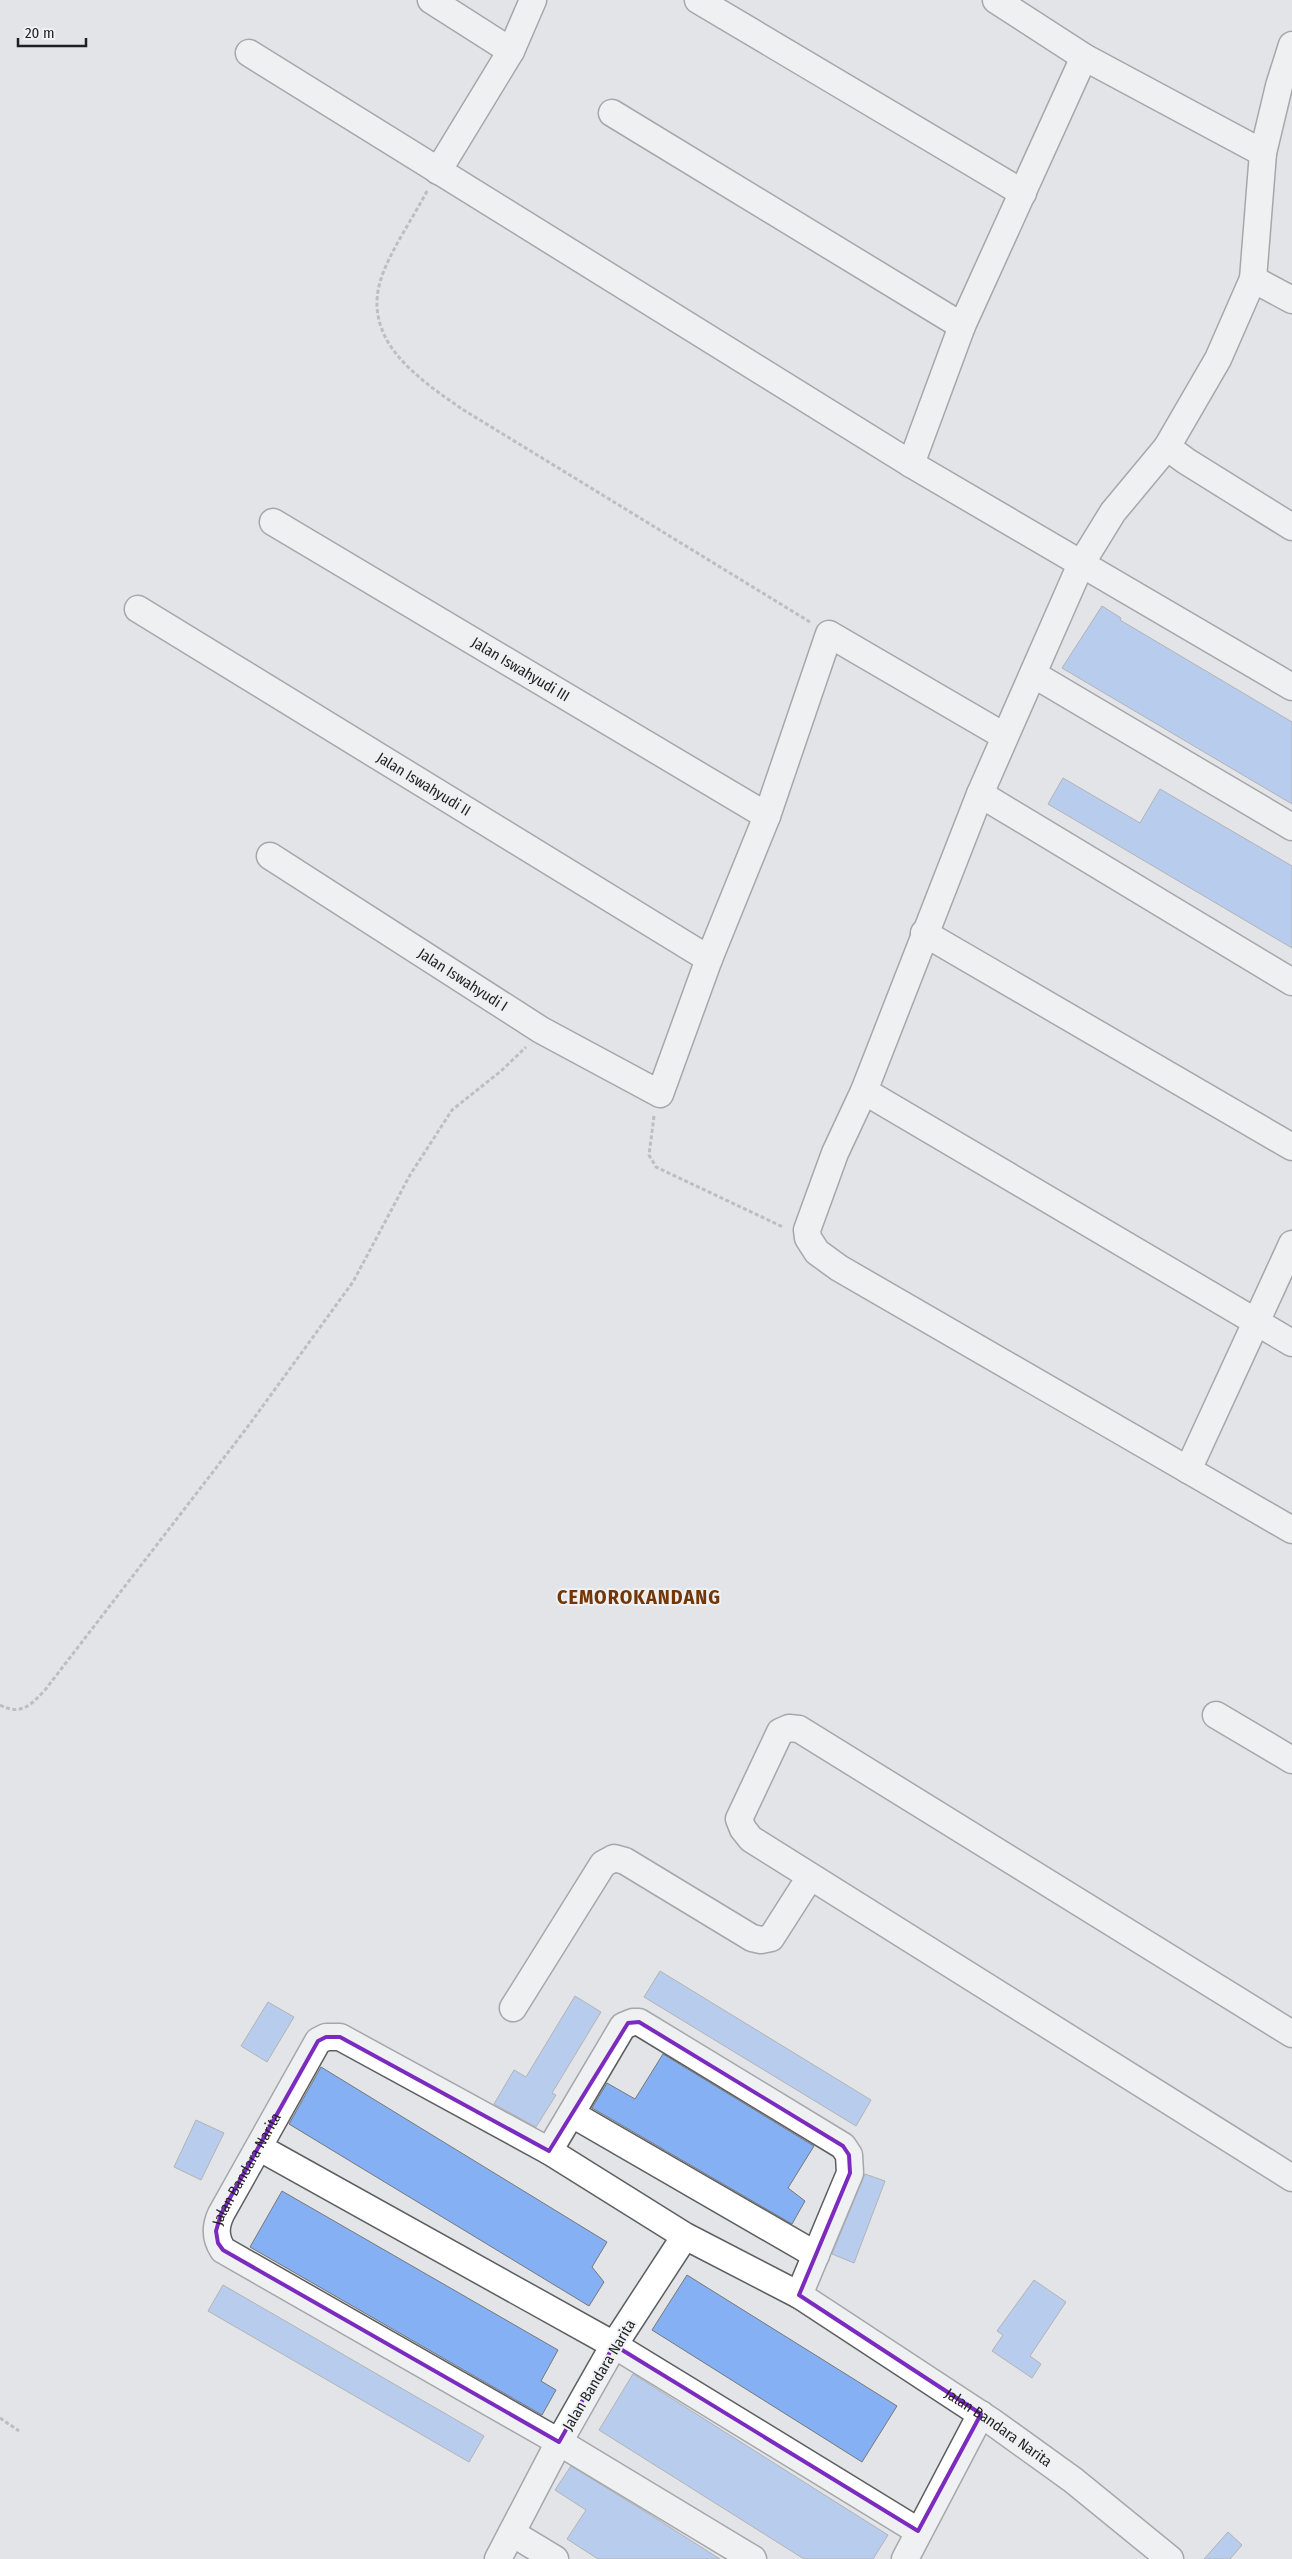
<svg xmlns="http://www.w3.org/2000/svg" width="1292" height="2559" font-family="'Fira Sans Condensed',sans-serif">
<rect width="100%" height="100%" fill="#e2e4e7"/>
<!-- building -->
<g fill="#86b0f4" stroke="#76787a">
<path d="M1102,606L1121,618L1120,620L1292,722V804L1062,668Z"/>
<path d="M1063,778L1140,823L1160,789L1292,866V948L1048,804Z"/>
<path d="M660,1971L871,2100L856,2126L644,1997Z"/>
<path d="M575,1996L601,2012L552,2093L556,2095L536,2127L494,2104L514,2070L526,2077Z"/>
<path d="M268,2002L294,2017L267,2062L241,2046Z"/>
<path d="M663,2054L814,2146L788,2188L805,2201L792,2224L592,2108L607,2083L635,2099Z"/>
<path d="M321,2067L607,2242L592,2267L604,2282L589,2306L289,2124Z"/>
<path d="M196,2120L224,2133L201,2180L174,2167Z"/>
<path d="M865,2174L885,2181L854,2263L832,2254Z"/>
<path d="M282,2191L558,2350L541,2381L556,2390L542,2415L250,2247Z"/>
<path d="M687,2275L897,2406L862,2462L652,2330Z"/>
<path d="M1034,2280L1066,2302L1030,2356L1041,2364L1032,2378L992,2351L1003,2335L997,2331Z"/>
<path d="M223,2285L484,2436L469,2462L208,2311Z"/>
<path d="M633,2374L888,2535L873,2559H804L599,2430Z"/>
<path d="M571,2466L649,2514L720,2559H598L567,2539L586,2510L555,2490Z"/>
<path d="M1228,2532L1242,2545L1230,2559H1204Z"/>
</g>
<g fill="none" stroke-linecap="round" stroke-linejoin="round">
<!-- minor casing -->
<g stroke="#5c5e60" stroke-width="29">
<g id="minor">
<path d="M431,0L511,51"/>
<path d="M698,0L1023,193"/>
<path d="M996,0L1084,57L1263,153"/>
<path d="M1292,45L1279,86L1263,153L1253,279L1218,359L1167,447L1186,461L1292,527"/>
<path d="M249,53L911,464L1292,687"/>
<path d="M612,113L962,326"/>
<path d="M438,171L511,51L533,0"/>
<path d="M1253,279L1292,300"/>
<path d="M1167,447L1113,512L1081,564L980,794L864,1091L835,1153L807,1230L808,1238L817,1252L839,1268L1292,1530"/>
<path d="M911,464L962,326L1084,57"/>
<path id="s1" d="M273,522L767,816"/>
<path id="s2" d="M138,609L709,959"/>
<path d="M1033,674L1292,827"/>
<path d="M980,794L1292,982"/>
<path id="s3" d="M270,856L541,1030L660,1094L709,959L767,816L829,634L1004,736"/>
<path d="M924,933L1292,1147"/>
<path d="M864,1091L1292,1343"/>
<path d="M1188,1470L1292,1244"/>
<path d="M1216,1715L1292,1760"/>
<path d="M513,2008L603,1864L614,1858L625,1861L752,1938L761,1940L771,1938L810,1877"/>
<path d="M1292,2034L799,1729L789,1728L780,1732L739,1819L743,1829L751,1839L1292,2178"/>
<path d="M572,2114L816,2255"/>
<path d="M260,2148L614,2345L918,2531"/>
<path d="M549,2151L623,2026L633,2022H639L843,2146L849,2155L850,2173L799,2295"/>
<path id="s4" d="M685,2236L614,2345L559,2442L223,2250C215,2238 215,2227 221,2214L318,2041L326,2037H340L549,2151L685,2236L799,2295L991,2421L1073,2480L1170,2559"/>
<path d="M512,2533L555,2559"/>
<path d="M498,2559L559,2442L753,2559"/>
<path d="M905,2559L981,2414"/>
</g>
</g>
<!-- path -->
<g stroke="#8f9093" stroke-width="3" stroke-dasharray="4 2.5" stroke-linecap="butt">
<path d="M427,191C413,218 394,245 383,273C358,338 416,377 462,409L810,622"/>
<path d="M654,1116L649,1155L656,1167L783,1227"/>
<path d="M0,1705C21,1716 31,1705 45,1690L246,1429L353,1282L410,1175L452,1110L501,1071L526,1047"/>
<path d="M0,2418L19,2431"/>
</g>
<!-- minor -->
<use href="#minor" stroke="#fff" stroke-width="26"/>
</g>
<!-- marked area -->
<path d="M0 0H1292V2559H0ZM639,2022L843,2146L849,2155L850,2173L799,2295L981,2414L918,2531L614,2345L559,2442L223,2250L218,2243L216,2231L221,2214L318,2041L326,2037H340L549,2151L628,2023Z" fill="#e2e4e7" fill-opacity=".55" fill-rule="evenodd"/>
<path fill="none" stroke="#7b2cbf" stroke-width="4" stroke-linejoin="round" d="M639,2022L843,2146L849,2155L850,2173L799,2295L981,2414L918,2531L614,2345L559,2442L223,2250L218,2243L216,2231L221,2214L318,2041L326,2037H340L549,2151L628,2023Z"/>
<g text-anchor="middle" stroke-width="4" stroke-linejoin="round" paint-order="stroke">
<!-- street labels -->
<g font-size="15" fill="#1e1f20" stroke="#eff1f4">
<text dy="5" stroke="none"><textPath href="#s1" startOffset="288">Jalan Iswahyudi III</textPath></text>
<text dy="5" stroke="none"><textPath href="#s2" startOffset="335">Jalan Iswahyudi II</textPath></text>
<text dy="5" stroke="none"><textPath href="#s3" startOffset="229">Jalan Iswahyudi I</textPath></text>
<text dy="5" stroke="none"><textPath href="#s4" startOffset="718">Jalan Bandara Narita</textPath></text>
<text transform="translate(599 2375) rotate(-59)" y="5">Jalan Bandara Narita</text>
<text dy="5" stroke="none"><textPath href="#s4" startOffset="1654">Jalan Bandara Narita</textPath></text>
</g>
<!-- district labels -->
<g font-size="20" font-weight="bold" letter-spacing="1" fill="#733707" stroke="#eff1f4">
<text x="639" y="1604">CEMOROKANDANG</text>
</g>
</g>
<!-- scale -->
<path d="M18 38v8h68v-8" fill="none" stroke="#1e1f20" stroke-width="2.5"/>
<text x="25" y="38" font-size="15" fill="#1e1f20" stroke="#eff1f4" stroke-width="4" paint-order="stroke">20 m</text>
</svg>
